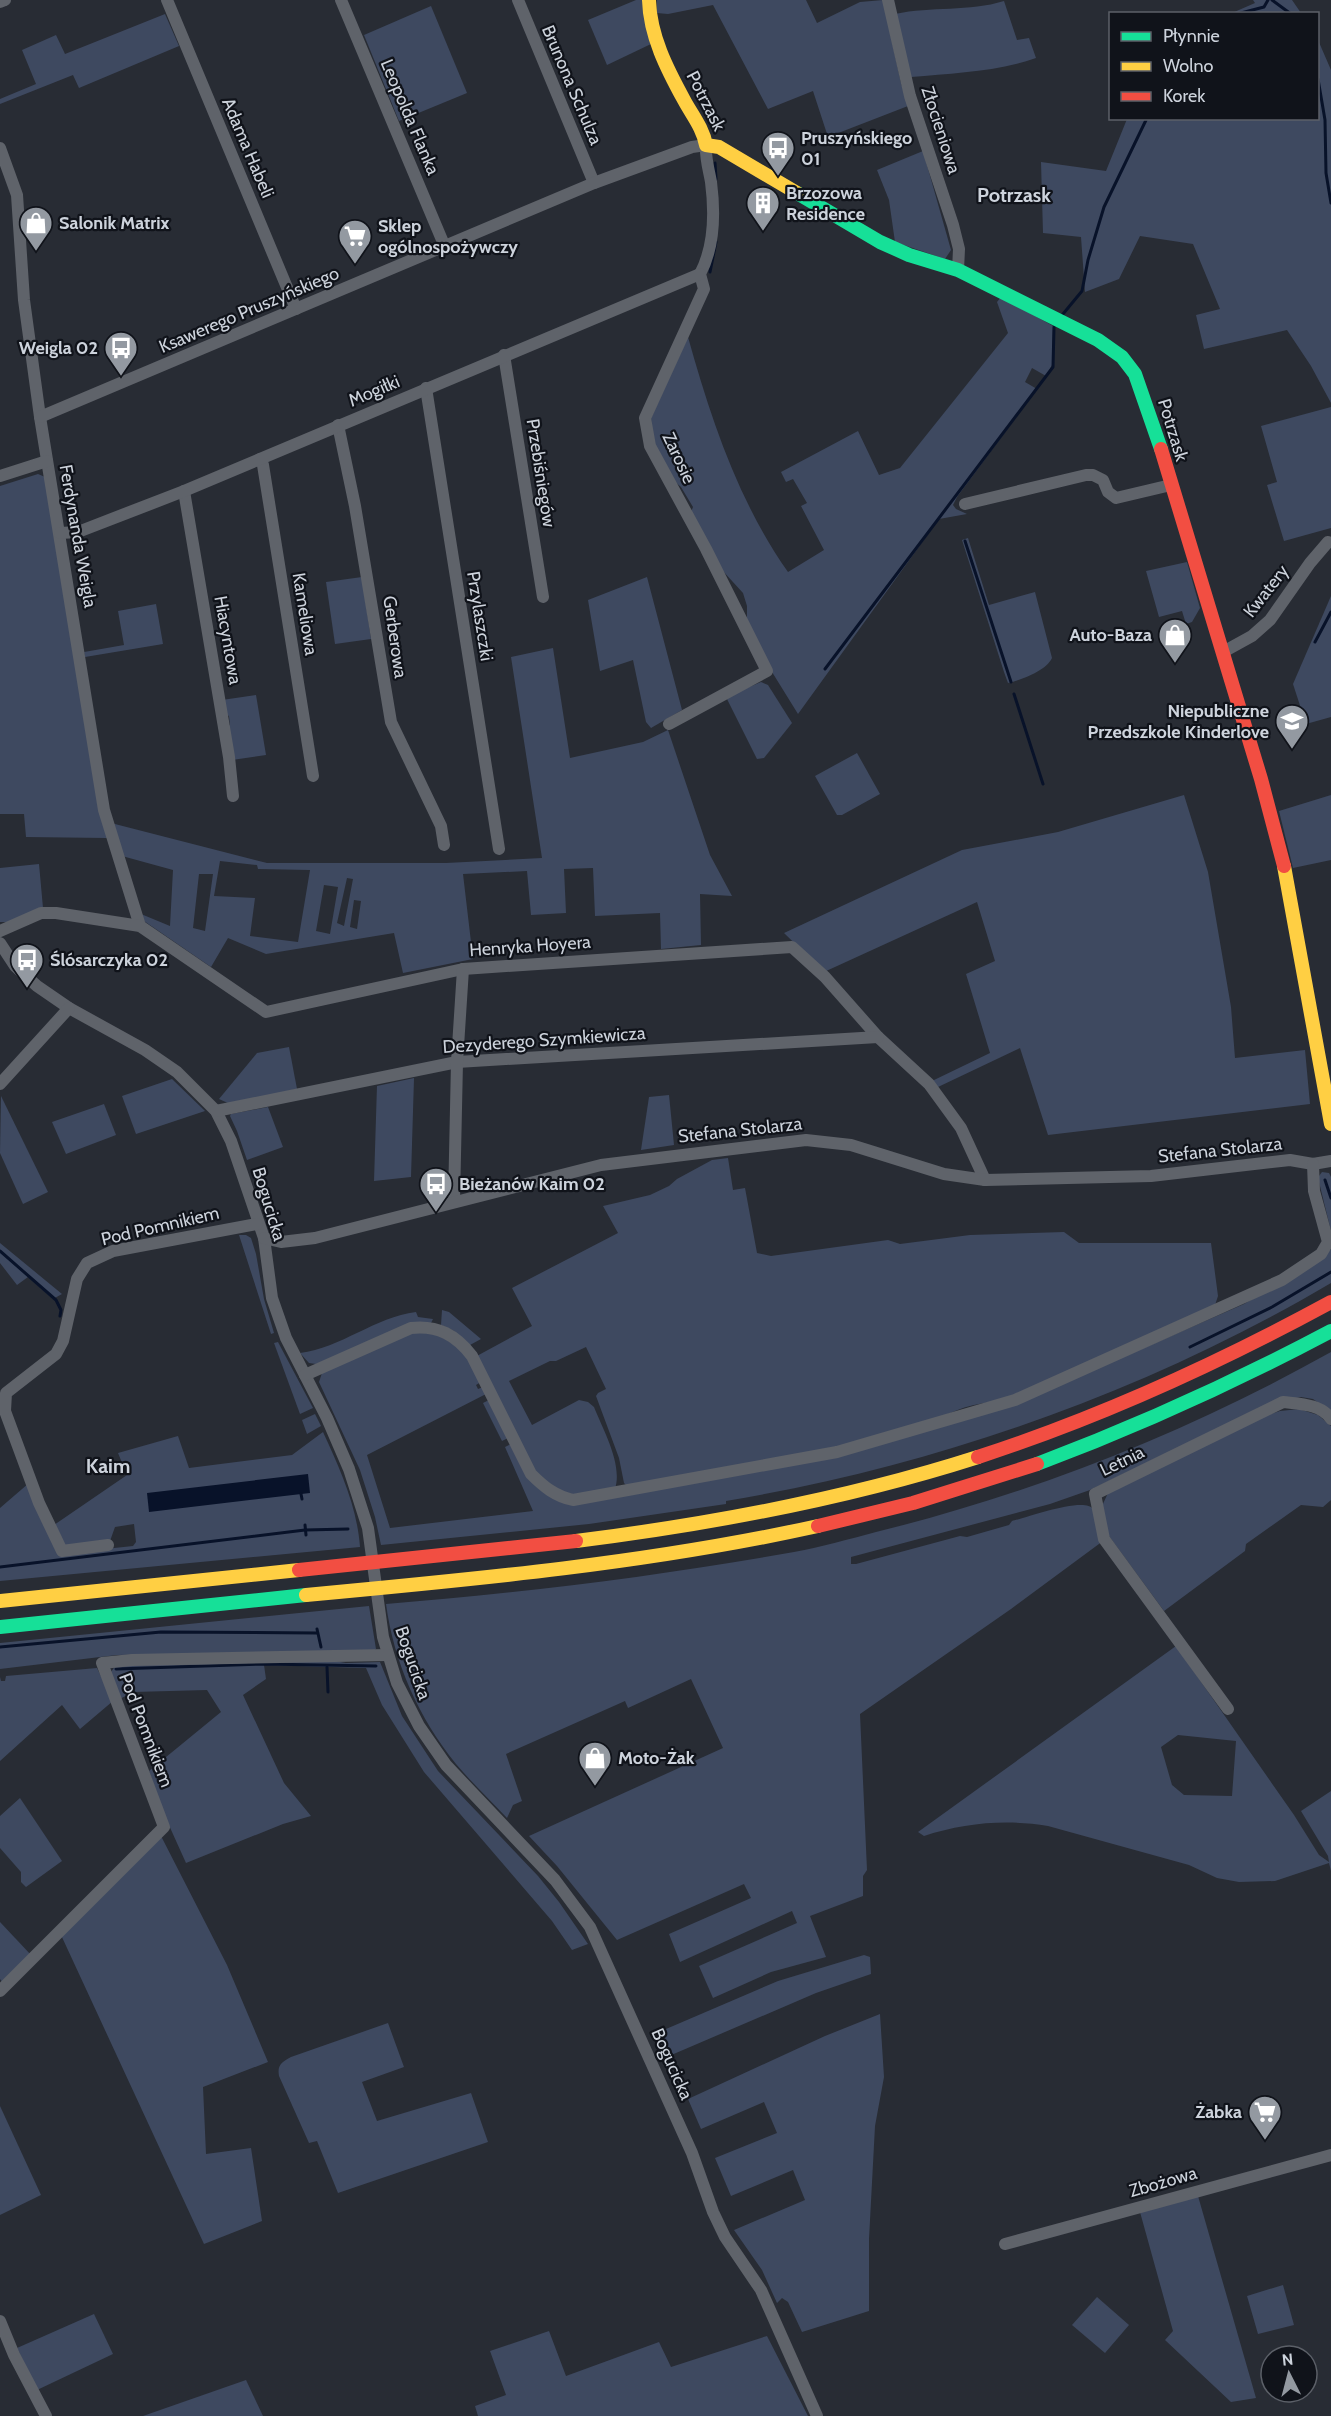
<svg xmlns="http://www.w3.org/2000/svg" width="1331" height="2416" font-family="Cabin,sans-serif">
<rect width="100%" height="100%" fill="#282c34"/>
<!-- green -->
<g fill="#3e4960" fill-rule="evenodd">
<path d="M636,0H643L651,44L607,65L588,20Z"/>
<path d="M657,0H806L817,23L860,2L883,0L901,83L908,106L828,137L813,91L768,109L713,5L668,14L657,13Z"/>
<path d="M1253,0H1292L1301,13H1232L1255,3Z"/>
<path d="M1004,1L1017,40L1029,38L1036,58C996,72 953,73 911,77L895,14C932,6 969,12 1004,1Z"/>
<path d="M431,6L467,93L399,121L364,35Z"/>
<path d="M165,14L179,46L79,88L73,75L0,104V99L36,84L22,50L56,35L65,54Z"/>
<path d="M1318,40L1331,70V403L1311,366L1287,330L1204,349L1196,315L1220,309L1193,244L1140,236L1119,279L1085,292L1081,237L1043,233L1041,162L1106,171L1127,119L1318,118Z"/>
<path d="M923,151L951,250L945,259L895,242L889,200L877,170Z"/>
<path d="M1001,297L1053,326L1052,365L1046,376L1032,368L1025,382L1037,389L957,497L953,505L956,509L967,514L939,519L798,714L772,672L747,624V606L743,593L722,570L691,512L693,507L681,487L673,480L652,440L651,418L688,337C711,419 738,501 788,572L824,550L801,506L807,503L793,479L786,482L781,472L858,431L879,475L900,468L1008,333L997,302Z"/>
<path d="M1331,407V528L1284,541L1267,485L1277,482L1261,426Z"/>
<path d="M38,474L45,477L107,838L26,837L24,814H0V486Z"/>
<path d="M968,538L989,605L1035,592L1052,658C1046,671 1021,680 1008,683L1004,672L962,540Z"/>
<path d="M1187,562L1200,608L1192,622L1186,624L1182,611L1159,617L1146,571Z"/>
<path d="M362,577L371,639L335,644L326,582Z"/>
<path d="M647,577L682,710L651,728L646,722L633,660L600,671L588,600Z"/>
<path d="M1331,596V717L1306,724L1293,684Z"/>
<path d="M156,604L163,644L85,657L84,652L124,645L118,611Z"/>
<path d="M553,648L570,758L643,742L668,730L710,855L732,896L700,894L701,945L661,949L660,913L595,916L593,868L564,869L566,913L531,915L527,871L463,874L473,959L403,973L394,933L266,954L228,938L211,967L144,921L141,914L170,926L173,870L122,856L111,823L267,863H446L542,858L511,657ZM220,861L257,865L258,869L310,870L298,942L250,936L255,898L214,896ZM199,874H213L205,931L193,928ZM347,878L353,879L344,926L337,923ZM324,885L338,887L330,934L316,931ZM354,900L361,901L357,929L350,927Z"/>
<path d="M761,682L768,685L792,723L764,758L757,759L726,697Z"/>
<path d="M256,695L266,755L232,760L227,727L230,725L229,716L225,714L222,700Z"/>
<path d="M857,753L880,794L842,815H837L815,776Z"/>
<path d="M1184,795L1208,872L1231,1007L1235,1058L1305,1050L1310,1104L1048,1135L1020,1048L938,1087L932,1081L990,1053L966,974L995,961L977,902L824,972L784,933L962,850L1058,832Z"/>
<path d="M1331,795V860L1293,868L1279,811Z"/>
<path d="M39,864L43,908L9,922H0V868Z"/>
<path d="M289,1047L297,1089L230,1104L219,1099L257,1053Z"/>
<path d="M414,1078L411,1177L374,1181L377,1086Z"/>
<path d="M172,1079L205,1111L136,1134L122,1096Z"/>
<path d="M669,1095L674,1145L641,1150L649,1097Z"/>
<path d="M1,1096L48,1192L23,1204L0,1153Z"/>
<path d="M104,1104L116,1135L66,1154L52,1122Z"/>
<path d="M268,1107L283,1147L247,1160L237,1131L230,1116L231,1114Z"/>
<path d="M728,1158L733,1190L745,1188L757,1253L771,1256L888,1240L900,1244L970,1235L1064,1232L1079,1243H1211L1218,1296L1215,1305L1006,1400C986,1402 959,1406 942,1418L837,1448L627,1486L624,1483L619,1458L596,1396L598,1393L606,1389L586,1347L556,1361H550L509,1381L532,1425L579,1400L588,1402L594,1407C603,1430 623,1464 615,1489L578,1495L565,1493L555,1489L536,1473L475,1357L532,1326L512,1288L618,1233L603,1206L650,1195L669,1186L677,1179L712,1160Z"/>
<path d="M1322,1172L1329,1173L1331,1177V1231L1319,1182V1176Z"/>
<path d="M239,1235H246L251,1238L256,1254L264,1299L274,1333L271,1334Z"/>
<path d="M0,1243L62,1294L53,1299L28,1277L17,1285L0,1263Z"/>
<path d="M1331,1249V1283C1146,1392 936,1466 726,1501V1504L589,1524L381,1545L375,1517L360,1470L319,1382L322,1373L410,1333H437L463,1351L481,1382L476,1385L478,1389L483,1387L486,1394L367,1455L390,1528L533,1511L505,1447L511,1444C530,1482 532,1491 573,1505L765,1469L1018,1403L1244,1304L1321,1258Z"/>
<path d="M442,1310L449,1312L481,1339L470,1345L454,1331L441,1325Z"/>
<path d="M416,1312L418,1317L433,1319L431,1323L316,1364L309,1363L300,1353C341,1348 375,1317 416,1312Z"/>
<path d="M278,1342L313,1408L300,1414L274,1343Z"/>
<path d="M1331,1352V1412L1313,1399L1301,1397L1285,1400L1244,1416L1090,1490L1050,1504L851,1557V1564H856L960,1536L967,1537L1009,1525L1012,1521C1025,1518 1085,1496 1093,1509C1099,1517 1100,1531 1103,1541L1011,1609L860,1714L867,1870L863,1876V1896L810,1916L826,1957L771,1972L713,1998L699,1966L797,1923L792,1911L680,1962L669,1934L751,1898L744,1884L617,1940L557,1866L529,1836L723,1748L691,1679L628,1708L625,1701L506,1754L522,1801L513,1805L507,1818C490,1800 472,1783 456,1764C419,1718 394,1663 386,1604C523,1593 659,1576 794,1552C822,1547 849,1539 876,1532C1035,1493 1188,1432 1331,1352Z"/>
<path d="M489,1400L508,1438L502,1441L483,1403Z"/>
<path d="M1299,1409L1318,1415L1331,1426V1500L1323,1507L1301,1505L1246,1544L1245,1551L1164,1611L1106,1532L1102,1506L1108,1493L1264,1416L1280,1411Z"/>
<path d="M315,1414L321,1426L307,1434L302,1420Z"/>
<path d="M323,1432C340,1469 357,1506 360,1547L0,1581V1508L29,1483L58,1554L133,1546L136,1542L134,1524L115,1527L110,1541L62,1547L54,1525L127,1475L118,1453L178,1436L189,1468L292,1455Z"/>
<path d="M369,1606L376,1649L373,1651L117,1655L0,1669V1643Z"/>
<path d="M1176,1646L1294,1815L1319,1855L1329,1862L1328,1856L1301,1811L1331,1791V1871L1329,1863L1275,1881L1239,1882L1217,1878L1189,1865L1048,1826C1006,1819 964,1823 924,1836L918,1832ZM1178,1735L1236,1741L1232,1796L1184,1795L1172,1785L1161,1747Z"/>
<path d="M328,1660L346,1663L380,1662L402,1716L438,1771L538,1876L559,1902L588,1944L572,1950L552,1921L424,1772L382,1705L366,1668L264,1665L266,1679L243,1695L284,1783L311,1816L283,1824L186,1863L163,1812L149,1771L221,1712L207,1690L133,1692L118,1700L111,1672L116,1665Z"/>
<path d="M97,1668L113,1701L80,1729L62,1705L0,1761V1677L1,1681H5L6,1676Z"/>
<path d="M20,1798L62,1861L26,1887L21,1882V1872L0,1848V1816Z"/>
<path d="M161,1836L227,1965L268,2062L203,2087L206,2154L251,2148L262,2221L204,2244L61,1935Z"/>
<path d="M0,1922L31,1955L3,1983L0,1979Z"/>
<path d="M864,1955L870,1957L871,1974L816,1993L669,2056L659,2032L778,1981Z"/>
<path d="M880,2014L884,2077L875,2126L869,2239V2311L802,2332L788,2302L782,2298L777,2303L762,2270L734,2230L805,2200L793,2170L731,2196L715,2158L777,2133L764,2102L701,2129L688,2099L825,2036Z"/>
<path d="M388,2023L404,2067L362,2082L377,2121L471,2093L488,2142L338,2193L317,2141L309,2143L279,2076C277,2065 282,2062 291,2057Z"/>
<path d="M0,2106L41,2195L0,2215Z"/>
<path d="M1198,2196L1256,2398L1231,2402L1165,2340L1173,2331L1140,2212Z"/>
<path d="M1283,2285L1294,2325L1258,2334L1247,2296Z"/>
<path d="M1097,2297L1129,2325L1105,2353L1072,2325Z"/>
<path d="M94,2314L113,2354L37,2390L17,2348Z"/>
<path d="M549,2331L566,2376L659,2342L671,2367L767,2336L808,2416H478L475,2406L506,2395L490,2351Z"/>
<path d="M246,2380L263,2416H143Z"/>
</g>
<!-- water -->
<path fill="#081229" d="M308,1474L310,1493L149,1512L147,1493Z"/>
<g fill="none" stroke-linecap="round" stroke-linejoin="round">
<!-- stream -->
<g stroke="#081229" stroke-width="3">
<path d="M1272,0L1291,14"/>
<path d="M1237,14L1264,7L1268,0"/>
<path d="M1318,79L1325,120L1326,173L1331,203"/>
<path d="M715,163L716,179"/>
<path d="M710,272L716,242"/>
<path d="M1063,314L1082,291L1088,260L1104,207L1147,118"/>
<path d="M965,541L1011,682"/>
<path d="M1315,642L1331,612"/>
<path d="M825,669L1053,367L1054,327"/>
<path d="M1014,694L1043,784"/>
<path d="M1325,1180L1331,1198"/>
<path d="M0,1251L56,1300L61,1310L60,1316"/>
<path d="M1190,1347L1272,1307L1331,1272"/>
<path d="M301,1494L302,1499"/>
<path d="M305,1525L306,1535"/>
<path d="M0,1567L305,1530L348,1529"/>
<path d="M317,1629L321,1647"/>
<path d="M0,1647L161,1632L317,1633"/>
<path d="M327,1667L328,1692"/>
<path d="M116,1669L264,1664L376,1666"/>
</g>
<!-- street -->
<g stroke="#5f636a" stroke-width="12">
<path d="M167,0L296,309"/>
<path d="M341,0L445,247"/>
<path d="M518,0L594,183"/>
<path d="M888,0L910,96L953,225L959,249L958,270"/>
<path d="M0,2L5,0"/>
<path d="M0,148L17,195L24,300L40,417L104,810L140,926"/>
<path d="M504,355L543,597"/>
<path d="M426,388L499,849"/>
<path d="M40,417L594,183L692,147L706,145C705,158 709,170 711,182C715,213 715,246 700,274L704,289L645,418L650,446L706,549L767,671L669,724"/>
<path d="M338,425L355,506L391,722L441,826L444,845"/>
<path d="M260,459L263,465L313,776"/>
<path d="M0,476L47,461"/>
<path d="M184,491L229,757L233,796"/>
<path d="M965,504L1086,475H1093L1103,480L1108,492L1116,498L1171,485"/>
<path d="M60,533L78,532L184,491L700,274"/>
<path d="M1223,652L1252,636L1270,620L1310,563L1328,542"/>
<path d="M0,931L41,913H56L140,926L266,1012L463,969L792,947L825,977L878,1037L929,1084L961,1128L985,1180"/>
<path d="M0,943L15,966L37,986L69,1008L145,1050L177,1072L216,1111L231,1141L264,1238L272,1298L286,1338L327,1418L349,1469L368,1528L383,1637L397,1683L419,1726L446,1765L555,1880L590,1927L692,2153L713,2212L725,2237L761,2290L817,2416"/>
<path d="M0,1084L69,1008"/>
<path d="M216,1111L457,1062L878,1037"/>
<path d="M454,1201L457,1062L463,969"/>
<path d="M264,1238L281,1242L315,1238L601,1165L806,1140L851,1145L944,1174L985,1180L1151,1176L1290,1160L1313,1164L1331,1161"/>
<path d="M305,1375L411,1328C438,1325 456,1335 472,1356L531,1474C544,1487 555,1496 573,1500L837,1452L1015,1400L1282,1280L1321,1254L1328,1242L1314,1191L1313,1164"/>
<path d="M108,1545L62,1551L39,1503L5,1411L6,1393L56,1354L63,1341L77,1279L87,1263L113,1251L257,1224"/>
<path d="M1228,1709L1104,1539L1095,1494L1283,1402C1299,1404 1321,1404 1331,1419"/>
<path d="M0,1991L164,1827L102,1663L132,1660L388,1655"/>
<path d="M1005,2244L1331,2155"/>
<path d="M0,2321L14,2355L46,2416"/>
</g>
<!-- fast -->
<g stroke="#16e098" stroke-width="14">
<path d="M797,193L880,242L909,255L958,270L1098,340L1122,357L1135,374L1161,449"/>
<path d="M1037,1464C1138,1426 1235,1382 1331,1331"/>
<path d="M0,1627L306,1595"/>
</g>
<!-- slow -->
<g stroke="#ffcf43" stroke-width="14">
<path d="M649,0C650,36 667,69 684,100C692,115 703,128 706,145L719,147L797,193"/>
<path d="M1284,866L1331,1124"/>
<path d="M576,1541C712,1524 847,1499 978,1457"/>
<path d="M306,1595C478,1579 650,1563 818,1526"/>
<path d="M0,1601L299,1570"/>
</g>
<!-- jam -->
<g stroke="#f24e42" stroke-width="14">
<path d="M1161,449L1261,779L1284,866"/>
<path d="M978,1457C1101,1417 1217,1364 1331,1302"/>
<path d="M818,1526L913,1503L1037,1464"/>
<path d="M299,1570L576,1541"/>
</g>
</g>
<!-- icons -->
<defs>
<g id="bus-pin" transform="scale(1.725)"><path d="M0 17L-7.5 6A9.5 9.5 0 1 1 7.5 6Z" fill="#9399a1" stroke="#10131a"/><path d="M-5-6H5V4H4V6H2V4H-2V6H-4V4H-5ZM-3.5-4V0h7V-4ZM-3.5 1.2v1.5H-2V1.2ZM2 1.2v1.5H3.5V1.2Z" fill="#fff"/></g>
<g id="building-pin" transform="scale(1.725)"><path d="M0 17L-7.5 6A9.5 9.5 0 1 1 7.5 6Z" fill="#9399a1" stroke="#10131a"/><path d="M-4-6H4V6H1V3H-1V6H-4ZM-2.5-4.3h1.7v1.8h-1.7ZM.8-4.3h1.7v1.8H.8ZM-2.5-1h1.7V.8h-1.7ZM.8-1h1.7V.8H.8Z" fill="#fff"/></g>
<g id="shop-pin" transform="scale(1.725)"><path d="M0 17L-7.5 6A9.5 9.5 0 1 1 7.5 6Z" fill="#9399a1" stroke="#10131a"/><path d="M-5-2.5h2.3a2.7 3.5 0 0 1 5.4 0H5L5.5 6h-11ZM-1.5-2.5h3a1.5 2.3 0 0 0-3 0Z" fill="#fff"/></g>
<g id="supermarket-pin" transform="scale(1.725)"><path d="M0 17L-7.5 6A9.5 9.5 0 1 1 7.5 6Z" fill="#9399a1" stroke="#10131a"/><path d="M-6-5.5h2.5l.6 2H6L4.5 2H-2.5L-4.4-4H-6ZM-1.5 3.2a1.3 1.3 0 1 0 .1 0ZM3 3.2a1.3 1.3 0 1 0 .1 0Z" fill="#fff"/></g>
<g id="school-pin" transform="scale(1.725)"><path d="M0 17L-7.5 6A9.5 9.5 0 1 1 7.5 6Z" fill="#9399a1" stroke="#10131a"/><path d="M0-5L7-2L0 1L-7-2ZM-4 1L0 2.5L4 1V4Q0 6-4 4Z" fill="#fff"/></g>
</defs>
<g fill-rule="evenodd">
<use href="#bus-pin" x="778" y="148"/>
<use href="#building-pin" x="763" y="203"/>
<use href="#shop-pin" x="36" y="223"/>
<use href="#supermarket-pin" x="355" y="236"/>
<use href="#bus-pin" x="121" y="348"/>
<use href="#shop-pin" x="1175" y="635"/>
<use href="#school-pin" x="1292" y="721"/>
<use href="#bus-pin" x="27" y="960"/>
<use href="#bus-pin" x="436" y="1184"/>
<use href="#shop-pin" x="595" y="1758"/>
<use href="#supermarket-pin" x="1265" y="2112"/>
</g>
<g text-anchor="middle" stroke-width="4.5" stroke-linejoin="round" paint-order="stroke">
<!-- street labels -->
<g font-size="18" fill="#cdd3dc" stroke="#10131a">
<text transform="translate(572 85) rotate(67)" y="6">Brunona Schulza</text>
<text transform="translate(706 101) rotate(63)" y="6">Potrzask</text>
<text transform="translate(410 117) rotate(67)" y="6">Leopolda Flanka</text>
<text transform="translate(941 130) rotate(72)" y="6">Złocieniowa</text>
<text transform="translate(248 148) rotate(67)" y="6">Adama Habeli</text>
<text transform="translate(249 310) rotate(-23)" y="6">Ksawerego Pruszyńskiego</text>
<text transform="translate(374 391) rotate(-23)" y="6">Mogiłki</text>
<text transform="translate(1173 430) rotate(73)" y="6">Potrzask</text>
<text transform="translate(679 458) rotate(65)" y="6">Zarosie</text>
<text transform="translate(541 473) rotate(81)" y="6">Przebiśniegów</text>
<text transform="translate(78 536) rotate(80)" y="6">Ferdynanda Weigla</text>
<text transform="translate(1266 591) rotate(-52)" y="6">Kwatery</text>
<text transform="translate(305 614) rotate(81)" y="6">Kameliowa</text>
<text transform="translate(480 616) rotate(81)" y="6">Przylaszczki</text>
<text transform="translate(395 637) rotate(82)" y="6">Gerberowa</text>
<text transform="translate(228 640) rotate(80)" y="6">Hiacyntowa</text>
<text transform="translate(530 946) rotate(-4)" y="6">Henryka Hoyera</text>
<text transform="translate(544 1040) rotate(-4)" y="6">Dezyderego Szymkiewicza</text>
<text transform="translate(740 1130) rotate(-6)" y="6">Stefana Stolarza</text>
<text transform="translate(1220 1150) rotate(-6)" y="6">Stefana Stolarza</text>
<text transform="translate(269 1204) rotate(73)" y="6">Bogucicka</text>
<text transform="translate(160 1226) rotate(-13)" y="6">Pod Pomnikiem</text>
<text transform="translate(1122 1461) rotate(-26)" y="6">Letnia</text>
<text transform="translate(413 1663) rotate(71)" y="6">Bogucicka</text>
<text transform="translate(146 1730) rotate(69)" y="6">Pod Pomnikiem</text>
<text transform="translate(672 2064) rotate(66)" y="6">Bogucicka</text>
<text transform="translate(1163 2182) rotate(-16)" y="6">Zbożowa</text>
</g>
<!-- poi labels -->
<g font-size="18" font-weight="bold" fill="#cdd3dc" stroke="#10131a" text-anchor="start">
<text x="801" y="144">Pruszyńskiego<tspan x="801" dy="21">01</tspan></text>
<text x="786" y="199">Brzozowa<tspan x="786" dy="21">Residence</tspan></text>
<text x="59" y="229">Salonik Matrix</text>
<text x="378" y="232">Sklep<tspan x="378" dy="21">ogólnospożywczy</tspan></text>
<text x="98" y="354" text-anchor="end">Weigla 02</text>
<text x="1152" y="641" text-anchor="end">Auto-Baza</text>
<text x="1269" y="717" text-anchor="end">Niepubliczne<tspan x="1269" dy="21">Przedszkole Kinderlove</tspan></text>
<text x="50" y="966">Ślósarczyka 02</text>
<text x="459" y="1190">Bieżanów Kaim 02</text>
<text x="618" y="1764">Moto-Żak</text>
<text x="1242" y="2118" text-anchor="end">Żabka</text>
</g>
<!-- neighbourhood labels -->
<g font-size="20" font-weight="bold" fill="#cdd3dc" stroke="#10131a">
<text x="1014" y="202">Potrzask</text>
<text x="108" y="1473">Kaim</text>
</g>
</g>
<!-- legend -->
<rect x="1109" y="12" width="210" height="108" fill="#10131a" stroke="#5c6068" stroke-width="1.5"/>
<rect x="1121" y="32" width="30" height="9" fill="#16e098" stroke="#5c6068" stroke-width="1.5"/>
<text x="1163" y="42" font-size="18" fill="#cdd3dc">Płynnie</text>
<rect x="1121" y="62" width="30" height="9" fill="#ffcf43" stroke="#5c6068" stroke-width="1.5"/>
<text x="1163" y="72" font-size="18" fill="#cdd3dc">Wolno</text>
<rect x="1121" y="92" width="30" height="9" fill="#f24e42" stroke="#5c6068" stroke-width="1.5"/>
<text x="1163" y="102" font-size="18" fill="#cdd3dc">Korek</text>
<!-- north arrow -->
<g transform="translate(1289 2374) rotate(354)"><circle r="28" fill="#10131a" stroke="#5c6068" stroke-width="1.5"/>
<path d="M0-4.5L10 22L0 15L-10 22Z" fill="#9399a1"/>
<text y="-9" font-size="16" font-weight="bold" text-anchor="middle" fill="#cdd3dc">N</text>
</g>
</svg>
